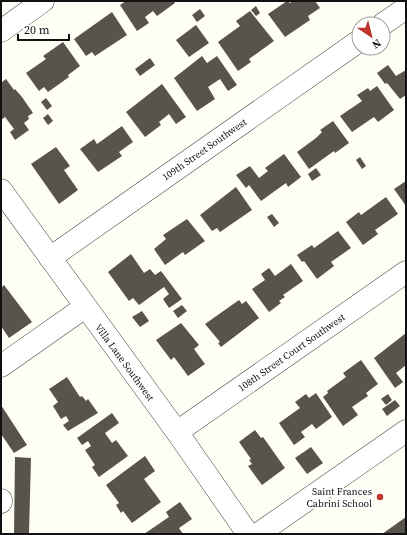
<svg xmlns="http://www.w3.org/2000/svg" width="407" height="535" font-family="'Source Serif 4',serif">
<rect width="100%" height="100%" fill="#fffef5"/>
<!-- building -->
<g fill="#59534d">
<path d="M126,1H174L175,3L157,16L153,11L145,17L149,23L137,31L120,5Z"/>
<path d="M287,1L290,3L293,1H315L320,8L308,16L310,20L285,37L268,14Z"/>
<path d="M256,6L260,13L256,16L251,10Z"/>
<path d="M200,9L205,16L197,22L192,15Z"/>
<path d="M250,11L274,41L249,59L251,62L238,71L218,42L240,26L236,21Z"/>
<path d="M112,12L127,35L95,56L92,52L86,56L74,39Z"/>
<path d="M196,25L209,43L189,57L176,40Z"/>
<path d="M63,42L80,66L68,75L69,77L48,92L44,87L39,91L26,73L46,59L43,56Z"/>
<path d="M202,56L207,63L217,56L237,85L228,91L220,79L208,87L215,99L197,111L174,78Z"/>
<path d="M150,58L155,65L140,76L135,69Z"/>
<path d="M388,65L396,76L406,70V95L400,99L387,83L385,84L377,73Z"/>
<path d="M6,79L14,90L15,89L22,97L33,113L28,116L29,119L24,123L29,130L15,140L10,132L14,129L5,117L1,120V83Z"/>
<path d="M162,84L186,117L176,124L169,114L159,122L161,125L145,137L126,112Z"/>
<path d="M377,86L394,110L378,122L374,117L352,132L340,116L362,101L357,95L368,88L370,91Z"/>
<path d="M46,98L52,106L47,110L41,102Z"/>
<path d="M48,114L53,121L48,125L43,118Z"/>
<path d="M333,121L349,143L335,153L334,151L309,169L297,152L316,138L322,132L320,130Z"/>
<path d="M122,126L133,142L119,152L122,156L98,172L80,149L94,139L97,144Z"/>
<path d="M56,147L70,166L64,170L78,190L59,204L31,164Z"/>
<path d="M284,154L301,177L288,187L286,183L261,201L249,185L246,188L236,175L250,166L259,178L268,171L265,168Z"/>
<path d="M360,157L366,166L362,169L356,160Z"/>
<path d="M316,168L321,175L312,181L308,174Z"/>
<path d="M406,181V206L394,189Z"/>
<path d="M236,187L252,210L220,232L217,228L212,231L200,215Z"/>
<path d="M386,197L398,214L375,230L378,234L363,245L346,222L359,212L361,215Z"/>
<path d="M272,214L279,223L274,227L267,217Z"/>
<path d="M187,219L205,241L185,255L183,252L165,265L154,249L166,239L163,235Z"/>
<path d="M338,231L351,248L331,262L334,266L317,279L304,261L302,262L297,255L312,245L314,248Z"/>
<path d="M131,254L144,273L150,269L155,275L161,271L182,299L169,308L163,299L169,294L164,287L139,305L133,298L129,301L108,272Z"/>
<path d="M291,264L303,281L283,295L285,297L279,301L281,303L269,312L252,289L265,280L261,274L269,268L275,276Z"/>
<path d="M4,285L32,322L9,338L1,326V288Z"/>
<path d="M239,300L242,304L246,301L259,318L221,347L218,343L220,342L205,324Z"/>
<path d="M182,305L187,311L178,318L173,311Z"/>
<path d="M142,311L149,321L140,327L132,317Z"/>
<path d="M181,323L199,345L194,349L205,364L188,376L174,357L171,360L156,340Z"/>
<path d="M406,333V365L396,373L403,382L395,388L374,358Z"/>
<path d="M361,360L378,384L366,393L368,396L352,407L358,415L343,426L323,397L328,393L327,391L346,377L343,373Z"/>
<path d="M67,377L80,397L82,396L86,401L88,399L98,413L68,431L63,425L69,421L66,416L61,419L53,406L58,402L49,389Z"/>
<path d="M316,393L332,417L316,429L312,424L301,432L305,437L294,445L279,423L300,408L295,402L306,394L309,398Z"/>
<path d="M388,394L392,400L386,405L381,399Z"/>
<path d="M395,400L400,406L387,416L382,409Z"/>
<path d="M1,405L27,445L14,453L1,434Z"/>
<path d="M112,413L119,423L105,433L112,443L116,440L128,456L99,477L92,467L95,465L85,450L91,446L88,441L82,445L77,438Z"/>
<path d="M255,430L261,438L263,437L285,468L262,485L248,466L252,464L249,460L251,459L239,442Z"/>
<path d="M311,447L323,463L307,474L295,458Z"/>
<path d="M145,456L155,471L144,479L161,502L132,523L123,511L121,513L116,505L119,503L106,485Z"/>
<path d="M15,457L31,458L29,534H14Z"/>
<path d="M180,502L192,519L179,528L183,534H144L169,517L166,512Z"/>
<path d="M406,517V534H382Z"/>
</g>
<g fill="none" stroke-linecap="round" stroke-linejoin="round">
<!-- minor casing -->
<g stroke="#444" stroke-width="23">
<g id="minor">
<path d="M383,24L406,8"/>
<path d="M1,31L43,1"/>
<path d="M1,190L177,432L248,534"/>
<path d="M50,258L359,41"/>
<path d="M1,366L85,307"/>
<path d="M177,432L406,272"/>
<path d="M1,500V502"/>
<path d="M258,534L406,431"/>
</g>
</g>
<!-- minor -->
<use href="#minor" stroke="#fff" stroke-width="22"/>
</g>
<!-- markers -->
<circle fill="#be362b" stroke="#fff" stroke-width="1.5" cx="380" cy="497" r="4"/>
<g text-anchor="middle" stroke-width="4" stroke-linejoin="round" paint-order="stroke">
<!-- street labels -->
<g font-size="10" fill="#111" stroke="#fff">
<text transform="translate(204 149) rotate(-35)" y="4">109th Street Southwest</text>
<text transform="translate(291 352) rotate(-35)" y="4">108th Street Court Southwest</text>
<text transform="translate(125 362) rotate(54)" y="4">Villa Lane Southwest</text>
</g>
<!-- poi labels -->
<g font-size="10" fill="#111" stroke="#fff" text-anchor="end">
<text x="372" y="495">Saint Frances<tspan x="372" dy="12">Cabrini School</tspan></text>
</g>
</g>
<!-- border -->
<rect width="407" height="535" fill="none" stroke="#111111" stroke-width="4"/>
<!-- north arrow -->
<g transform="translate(371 36) rotate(145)"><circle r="19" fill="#ffffff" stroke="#a0a0a0"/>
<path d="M0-3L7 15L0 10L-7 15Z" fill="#be362b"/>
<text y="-6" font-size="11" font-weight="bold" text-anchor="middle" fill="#111111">N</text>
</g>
<!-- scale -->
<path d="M18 34v6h51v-6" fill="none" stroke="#111111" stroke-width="2"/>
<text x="24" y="34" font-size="12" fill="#111111" stroke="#ffffff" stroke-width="3" paint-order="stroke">20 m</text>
</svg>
